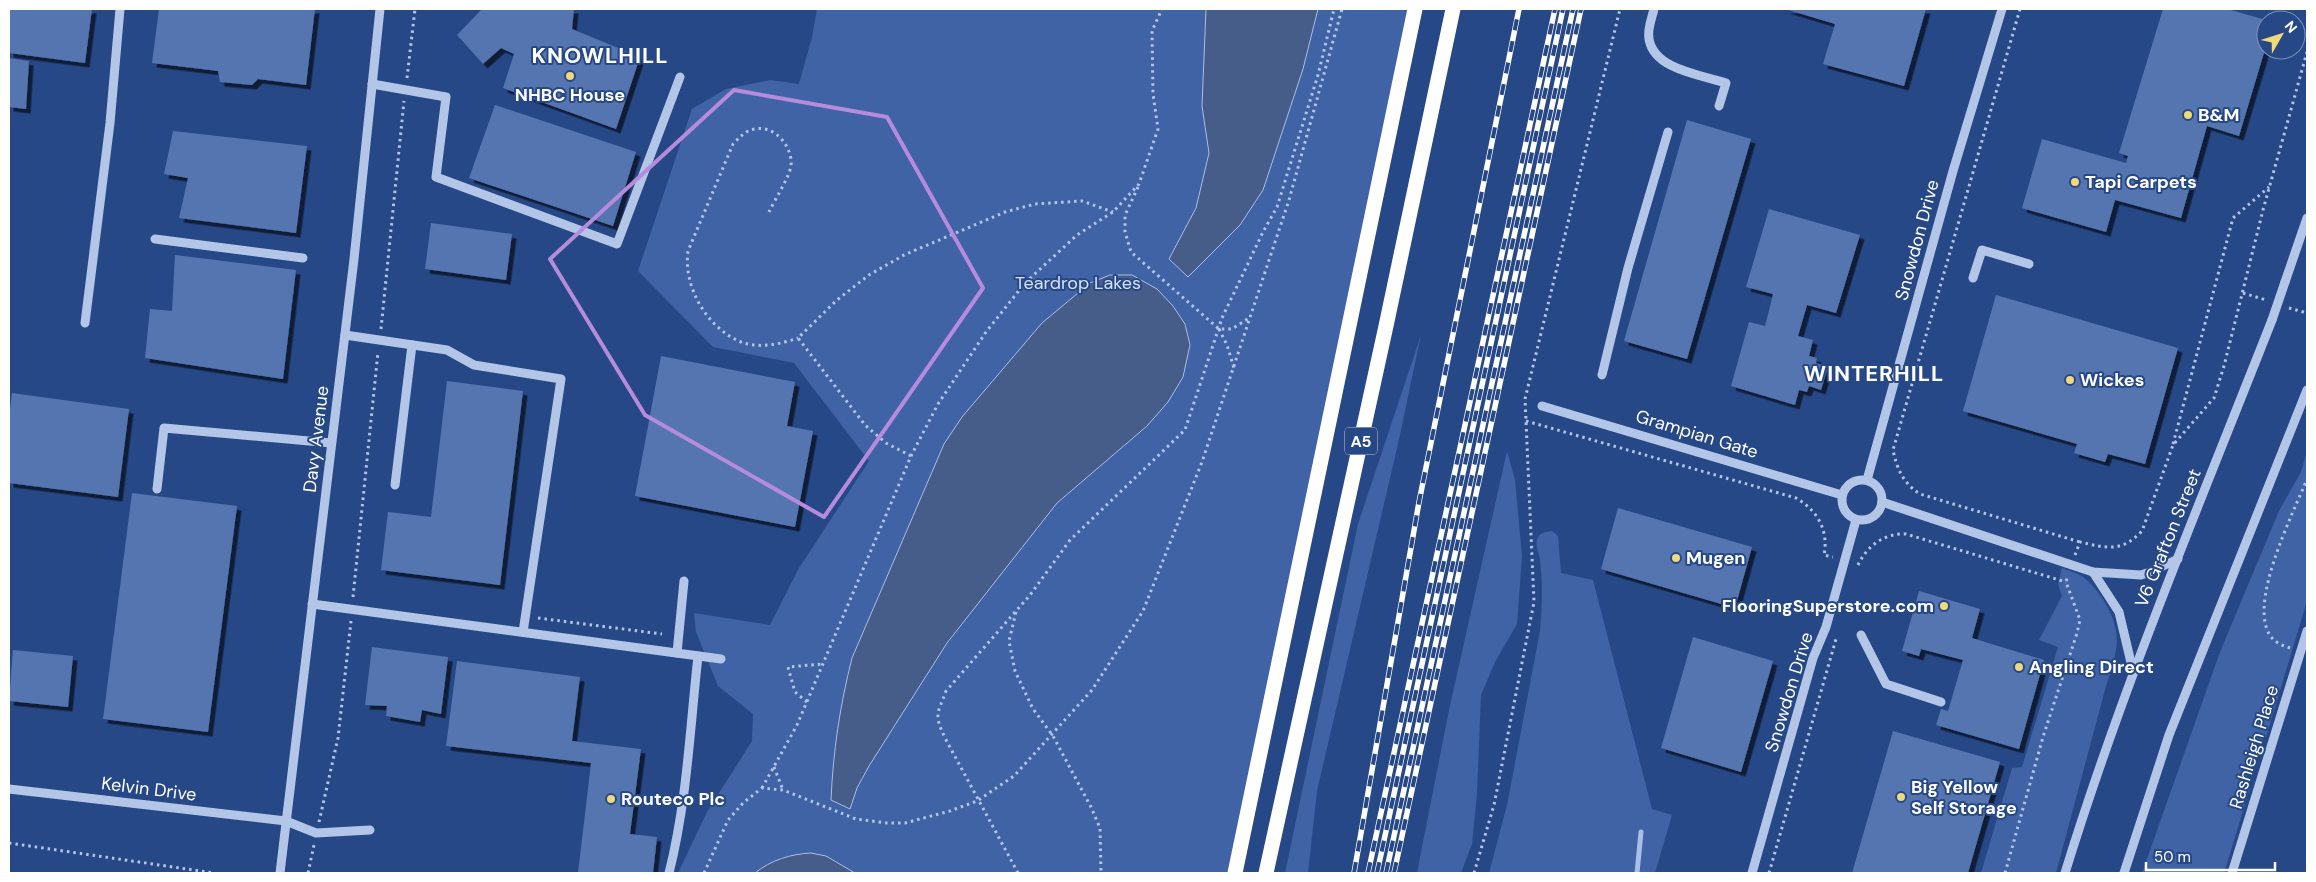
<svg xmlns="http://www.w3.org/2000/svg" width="2316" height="882" font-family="'DM Sans',sans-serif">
<defs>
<filter id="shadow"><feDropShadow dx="4.5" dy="4.5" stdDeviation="0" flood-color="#0009"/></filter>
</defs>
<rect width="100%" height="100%" fill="#274887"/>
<!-- green -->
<g fill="#3f63a5">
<path d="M817,9H1415L1235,873H678L707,812L752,741L753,714L718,686L696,632L694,613L770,625L799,568L869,461L794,363L713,347L638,271L692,109L726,89L770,80L799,84L812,37Z"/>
<path d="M1421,335L1398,444L1317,791L1308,873H1285L1358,524Z"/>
<path d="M1507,451L1515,480L1522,556L1517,624L1495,662L1481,695L1477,794L1472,844L1461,873H1417L1449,710Z"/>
<path d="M2307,451V601L2266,737L2257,744L2246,778L2250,788L2224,873H2142L2220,652L2279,511L2301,472Z"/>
<path d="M1552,531L1558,536L1561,573L1593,580L1652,809L1672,815L1655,873H1489L1507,805L1540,631C1542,607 1543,584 1540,560C1539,552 1534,545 1538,537C1541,532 1547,532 1552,531Z"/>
<path d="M2062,568C2069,571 2078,573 2083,577C2101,591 2117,618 2117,641C2116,657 2111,671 2106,686L2056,873H1981L2012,768L2022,767L2058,647L2039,640L2062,596L2058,584Z"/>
</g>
<!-- water -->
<g fill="#465d8a" stroke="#a8bfe8">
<path d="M1206,9H1318L1303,69L1263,190L1240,225L1188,277L1169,259L1196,208L1209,153L1202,106Z"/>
<path d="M1110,275H1132L1157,289L1173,306L1185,324L1190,345L1183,377L1168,402L1147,426L1057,503L947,643L869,766L857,788L850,809L831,800C833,752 840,705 852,658L944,444L962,417L1042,323L1090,283Z"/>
<path d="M811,853L826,856L855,873H755C771,860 791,854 811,853Z"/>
</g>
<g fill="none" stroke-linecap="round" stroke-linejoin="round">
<!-- stream -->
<path stroke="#a8bfe8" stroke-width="5" d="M1637,873L1641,832"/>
</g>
<!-- building -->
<g fill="#5474b0" filter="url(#shadow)">
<path d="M9,9H92L85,63L9,53Z"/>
<path d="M159,9H315L306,85L258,79L252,85L220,82L218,71L152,63Z"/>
<path d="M482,9H574L572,29L640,57L616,129L503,88L514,54L501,48L483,64L457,35Z"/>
<path d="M1785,9H1926L1904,86L1823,64L1835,24Z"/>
<path d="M2163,9H2227L2266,20V46L2239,136L2207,126L2181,218L2115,200L2106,232L2022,208L2042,139L2126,163L2128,156L2119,153Z"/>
<path d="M9,58L29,61L26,109L9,107Z"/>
<path d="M495,105L636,152L613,226L469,178Z"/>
<path d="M1687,120L1751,139L1687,359L1624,341Z"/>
<path d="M173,131L307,146L296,233L179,218L188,178L164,174Z"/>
<path d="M1769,209L1860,235L1836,313L1807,305L1798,336L1813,340L1809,356L1817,358L1816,363L1828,367L1821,390L1809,386L1807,392L1799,390L1795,405L1731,386L1749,322L1765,326L1773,294L1746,287Z"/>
<path d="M431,223L512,234L506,280L425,269Z"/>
<path d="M175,255L296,270L283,379L145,358L150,309L172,311Z"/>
<path d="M1996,295L2178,348L2145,464L2108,454L2105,462L2074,453L2077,444L1963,411Z"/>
<path d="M661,356L795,382L787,426L813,431L795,527L635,496Z"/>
<path d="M447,381L523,391L500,585L381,570L388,512L431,517Z"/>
<path d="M12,393L129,409L118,497L9,483V417Z"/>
<path d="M132,493L237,506L208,732L103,719Z"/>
<path d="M1618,508L1752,547L1735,608L1601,569Z"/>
<path d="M1919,591L1980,609L1972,638L2044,660L2019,749L1936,725L1941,709L1948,711L1963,660L1921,649L1919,656L1902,651Z"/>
<path d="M1693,637L1773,661L1741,772L1661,748Z"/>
<path d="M372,647L448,657L441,714L422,710L420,722L386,716L387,706L365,705Z"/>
<path d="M13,650L73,656L68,707L9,701Z"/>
<path d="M457,661L580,677L572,741L641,749L630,834L657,837L653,873H578L591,763L446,746Z"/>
<path d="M1893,731L2000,762L1968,873H1852Z"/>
</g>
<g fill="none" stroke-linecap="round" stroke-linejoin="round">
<!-- path -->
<g stroke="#b3c6e8" stroke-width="3" stroke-dasharray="2.5 4" stroke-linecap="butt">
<path d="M2020,9L1893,450C1897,469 1903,483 1920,494L2080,542"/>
<path d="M407,78L415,9"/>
<path d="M1138,187L1125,215V232L1131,252L1219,329H1232L1249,318"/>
<path d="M769,212C775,199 789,178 791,166C793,147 775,125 755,129C746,130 740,137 733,144L688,251C683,287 707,328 741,342C759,349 781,344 798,338"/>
<path d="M2243,293L2266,300"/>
<path d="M2289,308L2307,313"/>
<path d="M381,329L404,101"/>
<path d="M1219,329L1227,345L1234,368"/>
<path d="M1526,421L1796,498C1817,510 1829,530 1824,555L1833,557"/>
<path d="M2173,444L2233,218L2269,187"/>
<path d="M911,456L886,443L865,425L798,338L837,300L869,275L904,255L1005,212L1035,204L1082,201L1113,212"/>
<path d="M2075,555L2080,542C2107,548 2121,553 2142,531L2173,445L2214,398L2224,366L2263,210L2307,52"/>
<path d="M1858,565C1867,546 1884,533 1906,534L2066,582"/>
<path d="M353,597L378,352"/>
<path d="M1016,612L1009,641L1015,671L1033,709L1053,736L1091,807L1100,828L1101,873"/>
<path d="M538,618L662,634"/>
<path d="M2290,648C2284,646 2278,644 2273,639C2244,609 2294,512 2307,479"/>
<path d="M807,702L795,692L788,667L823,664"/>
<path d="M774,767L783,790"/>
<path d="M762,788L797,725L911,456L938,404L986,332L1025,283L1077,235L1113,212L1139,184L1158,129L1153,94L1152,31L1162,9"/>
<path d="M319,822L338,738L351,621"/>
<path d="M9,843L214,873"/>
<path d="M308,873L314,845"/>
<path d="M704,873L728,820L743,803L762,788L783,790L856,819L887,823H905L950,811L977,801L1014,776L1092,690L1143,611L1202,462L1289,200L1342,9"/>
<path d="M1018,873L945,738C934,714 937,715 946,691L1030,595L1070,540L1185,430L1222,318L1263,232L1277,207L1318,75L1334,9"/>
<path d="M1474,873L1494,805L1534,602L1525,399L1620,9"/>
<path d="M1769,873L1836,639"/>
<path d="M2005,873L2043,737L2077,633L2080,620L2066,582L2068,575"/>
</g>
<!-- minor -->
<g stroke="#b3c6e8" stroke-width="9">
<path d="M1654,9C1652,18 1647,29 1649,39C1654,70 1702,75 1726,83L1719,106"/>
<path d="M372,84L446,97L436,177L617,244L680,77"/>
<path d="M155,239L303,258"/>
<path d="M1973,278L1982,250L2029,264"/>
<path d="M2285,282L2307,218"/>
<path d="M85,323L110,123L120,9"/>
<path d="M345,335L447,350L474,365L561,379L523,632"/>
<path d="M1602,375L1628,268L1668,132"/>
<path d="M1542,406L1842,495"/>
<circle cx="1862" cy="500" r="20"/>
<path d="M1867,480L1953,171L2002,9"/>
<path d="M395,485L412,345"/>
<path d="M157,489L164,428L331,443"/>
<path d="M1882,502L2093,572L2141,575L2150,572L2178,559"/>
<path d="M2093,572L2119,612L2133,671"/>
<path d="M312,604L721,659"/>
<path d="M1861,635L1886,684L1941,702"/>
<path d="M677,653L684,581"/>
<path d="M9,789L286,821L316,833L370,830"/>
<path d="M280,873L354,259L380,9"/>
<path d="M669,873C687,802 690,728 698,656"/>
<path d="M1752,873L1813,658L1826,627L1856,520"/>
<path d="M2065,873C2123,685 2200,503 2272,320"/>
<path d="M2124,873L2169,735L2307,390"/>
<path d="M2232,873L2307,631"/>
</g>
<!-- highway -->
<g stroke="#fff" stroke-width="15">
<path d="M1235,873L1415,9"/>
<path d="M1266,873L1386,326L1453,9"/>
</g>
<!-- rail casing -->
<g stroke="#fff" stroke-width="5.5">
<g id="rail">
<path d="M1354,873L1419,502L1519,9"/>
<path d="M1368,873L1555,9"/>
<path d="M1377,873L1563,9"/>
<path d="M1386,873L1573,9"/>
<path d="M1394,873L1581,9"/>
</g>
</g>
<!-- rail -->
<use href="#rail" stroke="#274887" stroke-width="4" stroke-dasharray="11" stroke-linecap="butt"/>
<!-- minor-bridge -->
<path stroke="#b3c6e8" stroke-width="9" d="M2272,320L2285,282"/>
</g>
<!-- marked area -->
<path fill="none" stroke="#b68bdc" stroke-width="4" stroke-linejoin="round" d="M734,90L887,117L983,288L824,517L645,415L550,259Z"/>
<!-- markers -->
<g fill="#f0d979" stroke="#274887" stroke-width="2">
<circle cx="570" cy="76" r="5"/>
<circle cx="2188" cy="115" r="5"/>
<circle cx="2075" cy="182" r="5"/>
<circle cx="2070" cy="380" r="5"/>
<circle cx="1676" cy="558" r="5"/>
<circle cx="1944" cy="606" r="5"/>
<circle cx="2019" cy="667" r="5"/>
<circle cx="1901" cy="797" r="5"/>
<circle cx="611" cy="799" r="5"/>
</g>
<g text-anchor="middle" stroke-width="4" stroke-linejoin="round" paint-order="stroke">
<!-- shield labels -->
<rect fill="#274887" stroke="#bec8db" stroke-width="1" x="1345" y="427.5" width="32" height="27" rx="4"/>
<g font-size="16" font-weight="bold" fill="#fff">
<text x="1361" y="447">A5</text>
</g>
<!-- poi labels -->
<g font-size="18" font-weight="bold" fill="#fff" stroke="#274887" text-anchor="start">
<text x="570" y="101" text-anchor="middle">NHBC House</text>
<text x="2198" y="121">B&amp;M</text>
<text x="2085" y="188">Tapi Carpets</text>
<text x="2080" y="386">Wickes</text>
<text x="1686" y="564">Mugen</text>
<text x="1934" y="612" text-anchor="end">FlooringSuperstore.com</text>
<text x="2029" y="673">Angling Direct</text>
<text x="1911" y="793">Big Yellow<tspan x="1911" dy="21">Self Storage</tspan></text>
<text x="621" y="805">Routeco Plc</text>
</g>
<!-- street labels -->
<g font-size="18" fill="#fff" stroke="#274887">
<text transform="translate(1917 240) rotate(-75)" y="6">Snowdon Drive</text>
<text transform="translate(1697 434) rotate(17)" y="6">Grampian Gate</text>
<text transform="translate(316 439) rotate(-83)" y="6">Davy Avenue</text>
<text transform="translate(2168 538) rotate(-68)" y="6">V6 Grafton Street</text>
<text transform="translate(1789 692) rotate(-73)" y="6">Snowdon Drive</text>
<text transform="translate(2254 747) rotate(-73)" y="6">Rashleigh Place</text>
<text transform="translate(149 789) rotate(7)" y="6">Kelvin Drive</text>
</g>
<!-- park labels -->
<g font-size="18" fill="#d7e2f6" stroke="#274887">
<text x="1078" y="289">Teardrop Lakes</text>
</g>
<!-- district labels -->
<g font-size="22" font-weight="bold" letter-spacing="1" fill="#fff" stroke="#274887">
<text x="600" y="63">KNOWLHILL</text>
<text x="1874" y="381">WINTERHILL</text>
</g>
</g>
<!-- border -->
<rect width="2316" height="882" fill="none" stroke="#ffffff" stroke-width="20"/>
<!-- north arrow -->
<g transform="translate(2281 35) rotate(51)"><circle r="24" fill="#274887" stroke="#7d91b7"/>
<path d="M0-4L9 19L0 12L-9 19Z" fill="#f0d979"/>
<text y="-8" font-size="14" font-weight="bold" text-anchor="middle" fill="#ffffff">N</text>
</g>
<!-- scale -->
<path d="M2146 862v8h129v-8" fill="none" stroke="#ffffff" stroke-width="2.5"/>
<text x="2154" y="862" font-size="15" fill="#ffffff" stroke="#274887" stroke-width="4" paint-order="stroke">50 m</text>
</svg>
